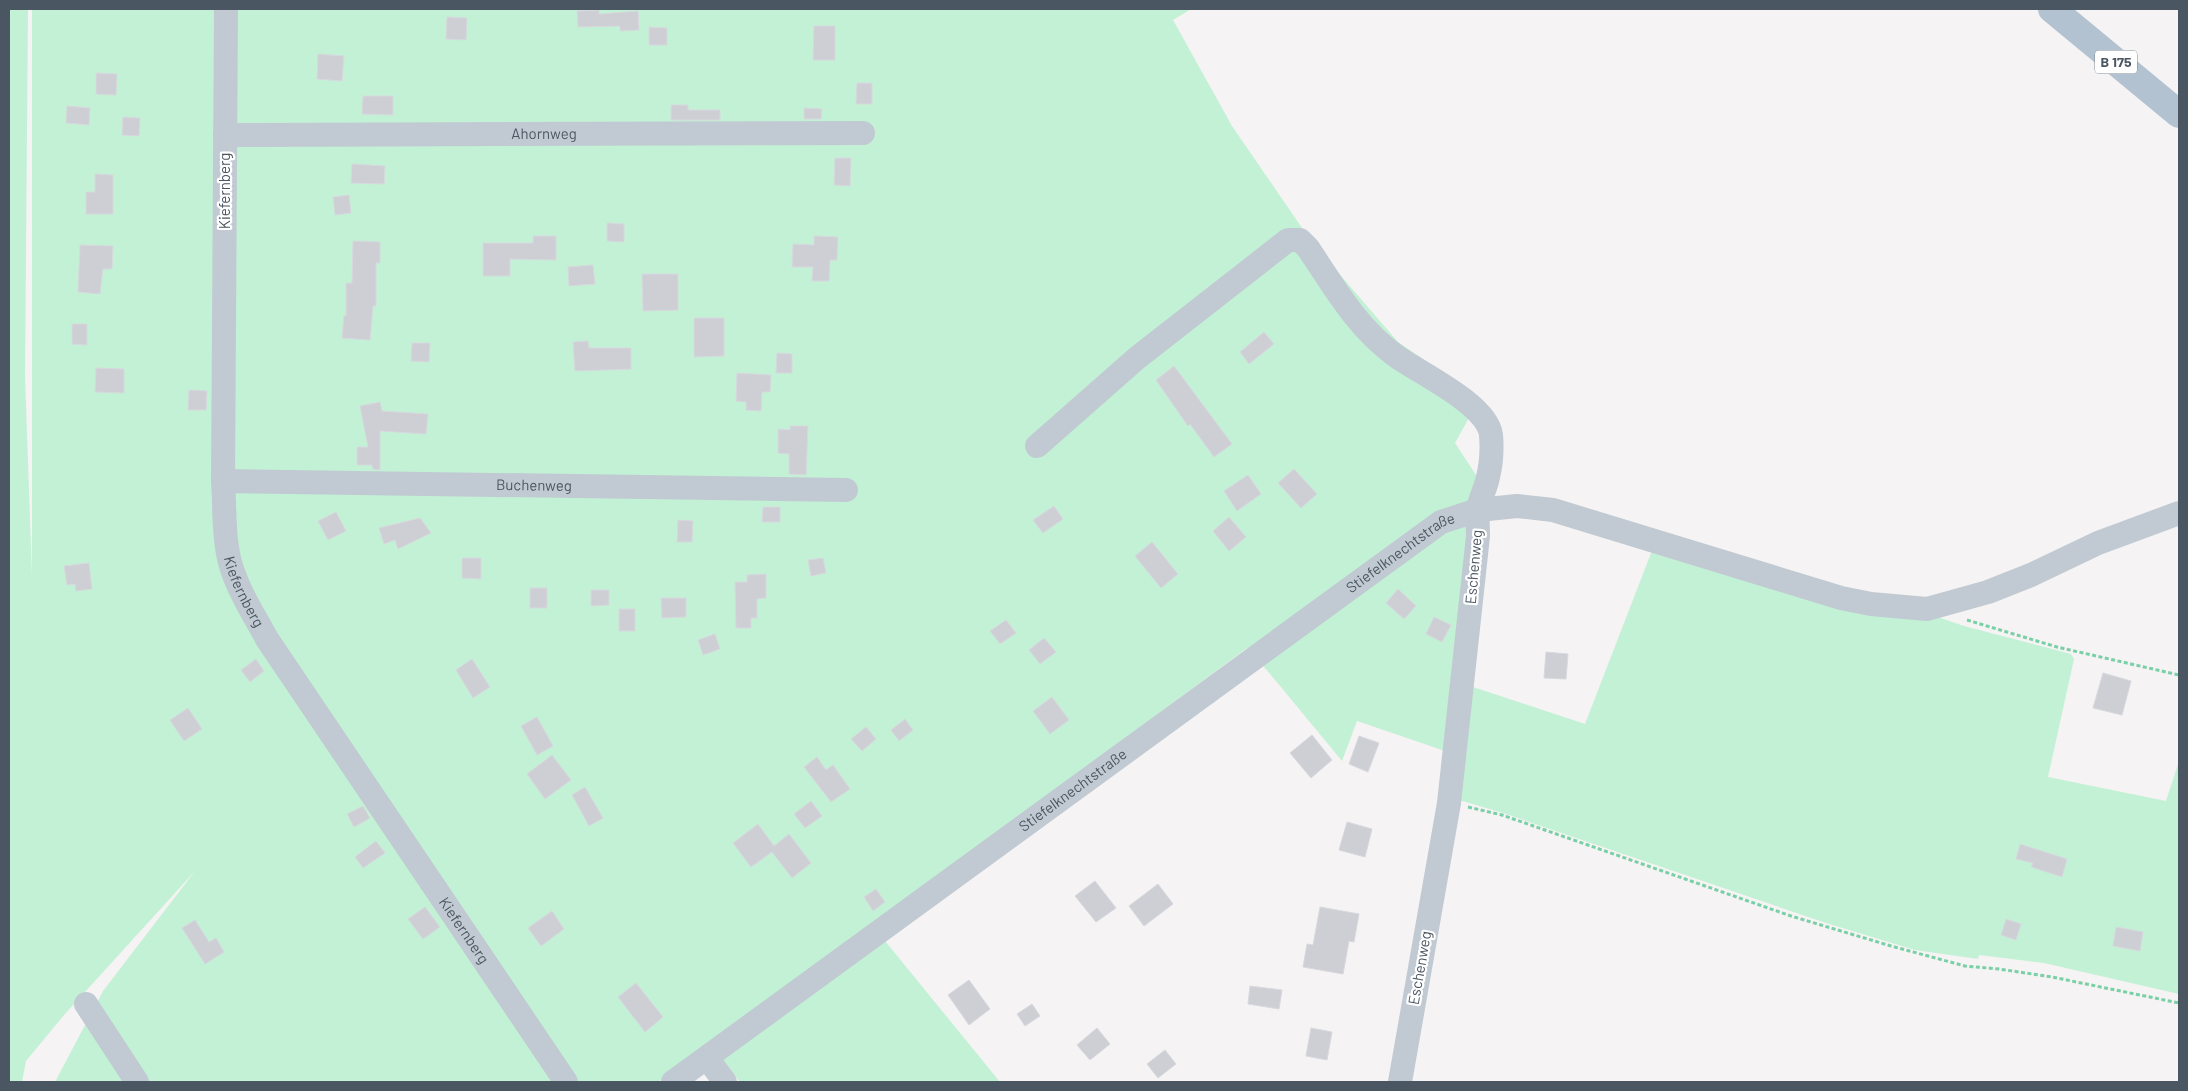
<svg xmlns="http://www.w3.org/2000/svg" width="2188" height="1091" font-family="Barlow,sans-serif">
<rect width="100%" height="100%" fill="#f5f3f3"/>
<!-- green -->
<g fill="#c3f1d5">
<path d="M9,9H28L25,376L32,576V9H1191L1173,20L1232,126L1311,241L1398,342L1480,398L1455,443L1480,481L1451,753L1357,721L1342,761L1271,675L1247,648L872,925L1000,1082H740L711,1044L658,1082H55L103,991L195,871L64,1015L26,1061L22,1082H9Z"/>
<path d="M1653,548L1926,613L1964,626L2071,654L2074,659L2048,777L2166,801L2179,761V994L2044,963L1979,955L1978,959L1915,950L1826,923L1503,813L1459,800L1470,686L1585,724Z"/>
</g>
<!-- building -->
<g fill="#cdcfd5" stroke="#d7d9de">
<path d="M599,10V14L638,11L639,30L620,31V26L578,27L577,11Z"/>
<path d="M447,17L467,18L466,40L446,39Z"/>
<path d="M814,26H835V60H813Z"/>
<path d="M649,27L667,28V45H649Z"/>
<path d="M318,54L344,56L342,81L317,79Z"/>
<path d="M96,73L117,74L116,95L96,94Z"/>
<path d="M857,83H872V104H856Z"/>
<path d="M363,96H393V115L362,114Z"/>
<path d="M671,105H688V110H720V120H671Z"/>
<path d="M67,106L90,108L89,125L66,123Z"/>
<path d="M804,108L822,109L821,119H804Z"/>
<path d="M123,117L140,118L139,136L122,135Z"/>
<path d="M835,158H851L850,186L834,185Z"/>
<path d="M352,164L385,166L384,184L351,183Z"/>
<path d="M95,174L113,175V214H86V192H95Z"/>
<path d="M349,195L351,213L335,215L333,197Z"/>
<path d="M607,223L624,224V242L607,241Z"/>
<path d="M533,236H556V260L510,259V276H483V243H533Z"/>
<path d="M814,236L838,237L837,260H830L829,281H812L813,267H792L793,244L814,245Z"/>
<path d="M353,241L380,242V263H376V306H373L370,340L342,338L344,315L346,316V283H352Z"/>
<path d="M80,245L113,246L112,269H103L100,294L78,292Z"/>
<path d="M593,265L595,284L569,286L568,267Z"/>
<path d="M642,274H678V310L643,311Z"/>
<path d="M694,318H724V356L694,357Z"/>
<path d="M72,324H87V345L72,344Z"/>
<path d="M1264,332L1274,344L1249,364L1240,352Z"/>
<path d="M588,341L589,348H631V369L575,371L573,342Z"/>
<path d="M412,343H430L429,362L411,361Z"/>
<path d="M777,353L792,354V373H776Z"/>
<path d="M1174,366L1232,444L1214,457L1190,424L1188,426L1156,380Z"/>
<path d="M96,368L124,369V393L95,392Z"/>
<path d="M737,373L771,375L770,392H762L761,411L746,410V402L736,401Z"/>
<path d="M189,390L207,391L206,410H188Z"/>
<path d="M380,402L382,411L428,414L426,434L380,431V470L373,469L372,465H357V447H368L360,406Z"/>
<path d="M790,426H808L806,475L789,474V454L778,453V429L790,430Z"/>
<path d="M1294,469L1317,494L1301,508L1278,483Z"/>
<path d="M1248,475L1261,494L1237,511L1224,491Z"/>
<path d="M1054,506L1063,519L1043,533L1033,520Z"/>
<path d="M763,507H780V522H762Z"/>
<path d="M336,512L346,531L328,540L318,521Z"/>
<path d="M1229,517L1246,537L1229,551L1213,531Z"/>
<path d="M420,518L431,533L398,549L395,540L384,544L379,528Z"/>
<path d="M678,520L693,521L692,542H677Z"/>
<path d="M1152,542L1178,574L1161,588L1135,556Z"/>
<path d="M462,558H481V579L462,578Z"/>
<path d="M823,558L826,573L811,576L808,560Z"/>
<path d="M89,563L92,589L76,591L75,584L67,585L64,566Z"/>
<path d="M766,574V598L757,599V618H751V628H736L735,582H747V575Z"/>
<rect x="530" y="588" width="17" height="20"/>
<path d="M1398,589L1416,606L1404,619L1386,603Z"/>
<path d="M591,590H609V605L591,606Z"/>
<path d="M661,598H686V617L662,618Z"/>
<rect x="619" y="609" width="16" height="22"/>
<path d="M1434,617L1451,625L1442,642L1426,634Z"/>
<path d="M1006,620L1016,633L1000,644L990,631Z"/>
<path d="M715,634L720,649L703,655L698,640Z"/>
<path d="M1044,638L1056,652L1040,664L1029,650Z"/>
<path d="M1546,652L1568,654L1566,679L1544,678Z"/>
<path d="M256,659L264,671L250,682L241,670Z"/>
<path d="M472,659L490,687L473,698L456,670Z"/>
<path d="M2103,673L2131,681L2122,715L2093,708Z"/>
<path d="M1052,697L1069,720L1050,734L1033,711Z"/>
<path d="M188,708L202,729L184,741L170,720Z"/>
<path d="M537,717L553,746L537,755L521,726Z"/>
<path d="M905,719L913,730L899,741L891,730Z"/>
<path d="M866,727L876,739L862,751L851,739Z"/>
<path d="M1312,735L1332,760L1311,778L1290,753Z"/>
<path d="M1359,736L1379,743L1368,772L1349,764Z"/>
<path d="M552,755L571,780L545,799L527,774Z"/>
<path d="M817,757L826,770L833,765L850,789L831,802L804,767Z"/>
<path d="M585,787L603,818L589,826L572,795Z"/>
<path d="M811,801L822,816L805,828L794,814Z"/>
<path d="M363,806L370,818L354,827L347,814Z"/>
<path d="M1347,822L1372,829L1365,857L1339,850Z"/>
<path d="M758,824L774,846L789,834L811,863L792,878L772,852L751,867L733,843Z"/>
<path d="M376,841L385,853L363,868L355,857Z"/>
<path d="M2020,844L2067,859L2062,877L2031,867L2033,863L2016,859Z"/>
<path d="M1095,881L1116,908L1096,922L1075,896Z"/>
<path d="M1158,884L1173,904L1144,926L1129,906Z"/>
<path d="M876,889L885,902L873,911L864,897Z"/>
<path d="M425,907L440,927L423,939L408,919Z"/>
<path d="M1320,907L1359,914L1354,942L1349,941L1343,974L1303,967L1307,944L1313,945Z"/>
<path d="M552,911L564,929L541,946L528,928Z"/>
<path d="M2006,919L2021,924L2016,940L2001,935Z"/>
<path d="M195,920L209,942L216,938L224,952L205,964L182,928Z"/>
<path d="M2116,927L2143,932L2140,951L2113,946Z"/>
<path d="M969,980L990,1009L969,1025L948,995Z"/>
<path d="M636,983L663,1017L645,1032L618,997Z"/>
<path d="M1250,986L1282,990L1279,1009L1248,1004Z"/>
<path d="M1032,1004L1040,1016L1025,1026L1017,1014Z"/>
<path d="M1097,1028L1110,1044L1090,1060L1077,1045Z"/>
<path d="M1311,1028L1332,1032L1327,1060L1306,1056Z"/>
<path d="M1165,1050L1176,1064L1158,1078L1147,1064Z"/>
</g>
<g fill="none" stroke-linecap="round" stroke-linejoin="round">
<!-- path -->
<g stroke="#7ad0a6" stroke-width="3" stroke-dasharray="4 2.5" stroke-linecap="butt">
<path d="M1967,620L2057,647L2179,675"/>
<path d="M1468,807L1502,815L1791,916L1891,946L1965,966L1999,969L2052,977L2179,1003"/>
</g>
<!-- minor -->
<g stroke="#c1cad2" stroke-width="24">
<path id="s1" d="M226,9L223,481C225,508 223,539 231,566C239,592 254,615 267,639L566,1082"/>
<path id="s2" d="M225,135L863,133"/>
<path d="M1037,446L1137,358L1288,240H1300L1308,248C1334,287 1357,328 1396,356C1419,373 1487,404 1491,435C1492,447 1491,465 1488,477C1486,488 1480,498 1478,509C1477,518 1478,528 1478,536L1449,803L1400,1082"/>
<path id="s3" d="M223,481L846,490"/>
<path d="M86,1004L137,1082"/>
<path d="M707,1058L725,1082"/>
<path id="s4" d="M673,1082L1441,522L1478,510L1517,506L1553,510L1841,598L1871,604L1927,609L1988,592L2031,575L2098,543L2179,513"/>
</g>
<!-- major -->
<path stroke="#b3c2d1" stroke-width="28" d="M2052,9L2179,114"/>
</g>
<g text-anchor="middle" stroke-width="4.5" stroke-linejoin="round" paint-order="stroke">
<!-- shield labels -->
<rect fill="#fff" stroke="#808990" stroke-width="1" x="2095" y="50.5" width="42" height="23" rx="4"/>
<g font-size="14" font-weight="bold" fill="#4a5661">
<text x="2116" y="67">B 175</text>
</g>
<!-- street labels -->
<g font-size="15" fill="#4a5661" stroke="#fff">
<text dy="5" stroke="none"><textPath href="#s2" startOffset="319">Ahornweg</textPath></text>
<text transform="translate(225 191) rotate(-90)" y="5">Kiefernberg</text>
<text dy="5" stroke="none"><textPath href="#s3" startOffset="311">Buchenweg</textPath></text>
<text dy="5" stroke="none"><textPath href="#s4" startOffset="900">Stiefelknechtstraße</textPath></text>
<text transform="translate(1474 567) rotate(-85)" y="5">Eschenweg</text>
<text dy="5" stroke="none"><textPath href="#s1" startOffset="586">Kiefernberg</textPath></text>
<text dy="5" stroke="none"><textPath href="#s4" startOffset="495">Stiefelknechtstraße</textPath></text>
<text dy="5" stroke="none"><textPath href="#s1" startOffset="991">Kiefernberg</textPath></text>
<text transform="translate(1420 968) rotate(-80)" y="5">Eschenweg</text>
</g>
</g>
<!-- border -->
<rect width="2188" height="1091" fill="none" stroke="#4a5661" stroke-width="20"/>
</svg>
